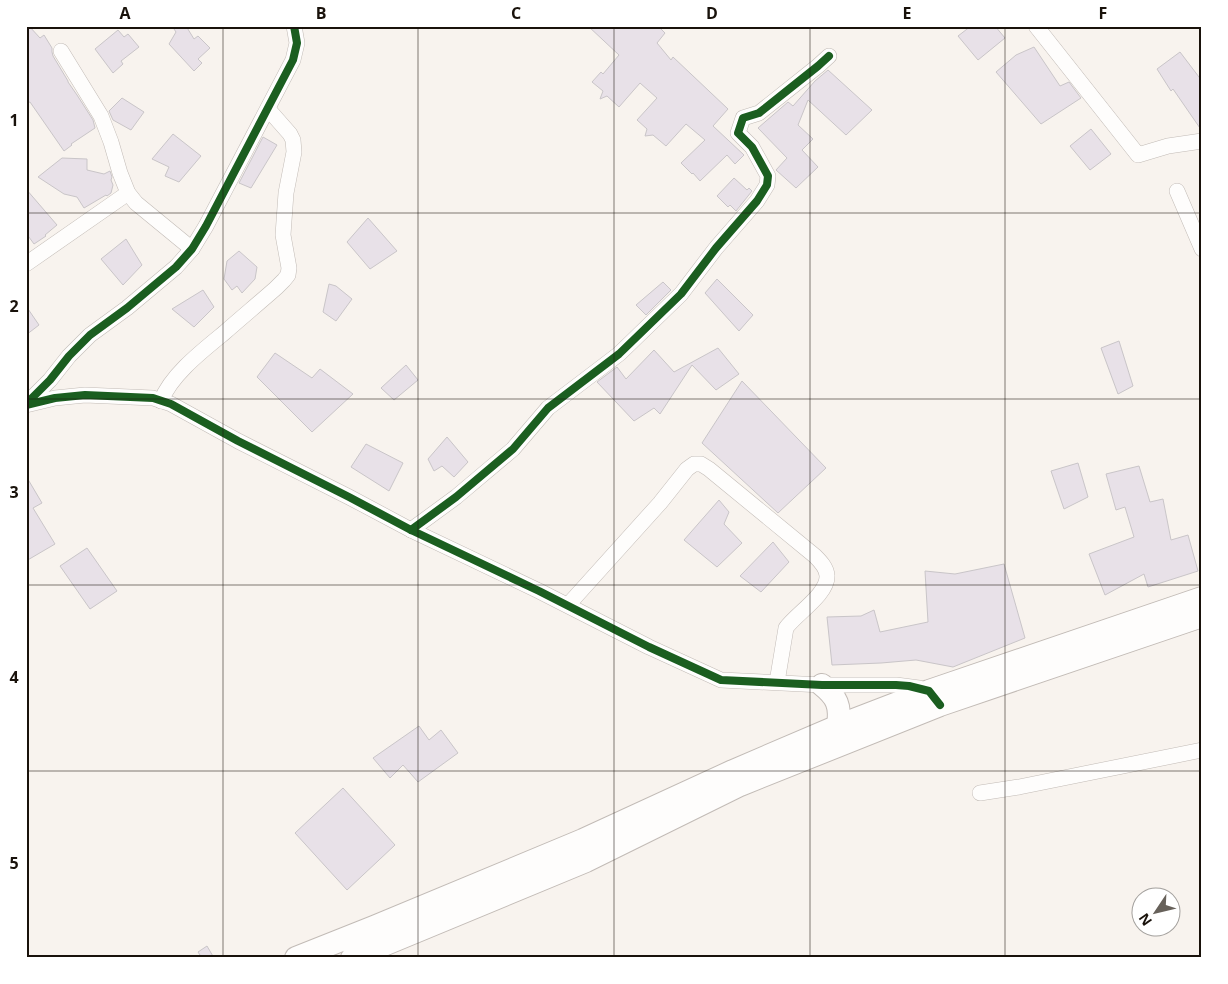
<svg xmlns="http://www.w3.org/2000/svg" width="1228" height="984" font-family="'Open Sans',sans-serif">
<rect width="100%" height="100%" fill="#f8f3ee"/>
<!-- building -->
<g fill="#e8e1e8" stroke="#c9c5c8">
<path d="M26,26H29L40,38L44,35L52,48V52L53,56L68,81V82L77,95L93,120L95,128L71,144L72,145L64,151L30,102L26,103Z"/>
<path d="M172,26H186L194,39L198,36L210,48L198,59L202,63L194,71L169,44L176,32Z"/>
<path d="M588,26H658L665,33L657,43L671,60L673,57L728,109L713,126L744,155L735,164L727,155L700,181L693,173L692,174L681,163L705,140L686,124L666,146L653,135L645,136L647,129L637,120L657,98L640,83L619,107L607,96L600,99L603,91L592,82L601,72L603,74L619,55Z"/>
<path d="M971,26H995L1005,38L978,60L958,36Z"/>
<path d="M118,30L124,37L128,34L139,47L121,61L123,64L113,73L95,49Z"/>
<path d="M1034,47L1060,86L1069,82L1081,98L1041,124L996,72L1016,55Z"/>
<path d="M1180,52L1202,81V131L1173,89L1171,91L1157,69Z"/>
<path d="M828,70L872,110L846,135L808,100L798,125L813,139L802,150L818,167L796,188L776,170L787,158L758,128L788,102L793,106L815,81Z"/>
<path d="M122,98L144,112L131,130L113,120L109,111Z"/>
<path d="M1091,129L1111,154L1090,170L1070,146Z"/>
<path d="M173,134L201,156L179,182L165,176L169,167L152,159Z"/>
<path d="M263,137L277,145L251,188L239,183Z"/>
<path d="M62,158L87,159V170L104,174L110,171L112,177L111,180L113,185L111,193L107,196L106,195L84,208L77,197L64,194L38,177Z"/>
<path d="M734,178L747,190L749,188L752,191L736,211L730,205L728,207L717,196Z"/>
<path d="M26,189L57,225L45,235L46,236L34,244L26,233Z"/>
<path d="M368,218L397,251L370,269L347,242Z"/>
<path d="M126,239L142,265L123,285L101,259Z"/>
<path d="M239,251L257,267L255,279L242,293L237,286L232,290L224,279L227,261Z"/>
<path d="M717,279L753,315L739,331L705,293Z"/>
<path d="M663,282L671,290L646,315L636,305Z"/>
<path d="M329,284L336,286L352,299L336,321L323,312Z"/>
<path d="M203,290L214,307L194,327L172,309Z"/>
<path d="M26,306L39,325L26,335Z"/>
<path d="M1119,341L1133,386L1118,394L1101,348Z"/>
<path d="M718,348L739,374L716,390L692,365L660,414L654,408L634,421L597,382L617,367L626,379L654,350L674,372Z"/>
<path d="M275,353L312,378L320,369L353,394L312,432L257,377Z"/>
<path d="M406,365L418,380L394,400L381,388Z"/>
<path d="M742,381L826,468L778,513L702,443Z"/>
<path d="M447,437L468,462L454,477L442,466L434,471L428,459Z"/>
<path d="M366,444L403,463L389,491L351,467Z"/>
<path d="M1078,463L1088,497L1064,509L1051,471Z"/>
<path d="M1139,466L1150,502L1163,499L1171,540L1188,535L1198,571L1148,587L1144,574L1105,595L1089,554L1134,537L1125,507L1116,510L1106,474Z"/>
<path d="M26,476L42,503L33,508L55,544L26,561Z"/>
<path d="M719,500L729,512L724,524L742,543L717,567L684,540Z"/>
<path d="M773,542L789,562L761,592L740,576Z"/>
<path d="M87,548L117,591L90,609L60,566Z"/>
<path d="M1004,564L1025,638L953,667L916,660L881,663L832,665L827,617L861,616L874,610L880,632L928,622L925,571L955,574Z"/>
<path d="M419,726L429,740L441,730L458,753L418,782L403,765L390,778L373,758Z"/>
<path d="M343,788L395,845L347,890L295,833Z"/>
<path d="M207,946L214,958H202L198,952Z"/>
</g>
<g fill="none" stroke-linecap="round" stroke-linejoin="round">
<!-- minor casing -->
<g stroke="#c2bbb6" stroke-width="16">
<g id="minor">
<path d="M1036,26L1138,155L1168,146L1202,141"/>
<path d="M61,51L101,116L111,142L120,173L128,193L136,203L192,249"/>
<path d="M1177,191L1202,249"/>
<path d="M26,264L128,193"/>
<path d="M161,401C171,375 202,351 224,333C241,318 259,303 276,288L284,280L288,275L289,268L283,235L286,193L294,152L293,140L290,134L268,109"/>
<path d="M26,404L50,380L69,356L90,335L127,308L176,267L192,249L206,226L293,60L297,43L294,26"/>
<path d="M26,405L55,398L85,395L153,398L171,404L238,441L349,497L411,530L539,591L649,647L721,680L822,685H896L919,688L929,692"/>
<path d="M411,530L456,497L513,449L548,408L619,354L681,294L716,248L757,201L767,185L768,176L752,147L738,133L743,118L759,113L818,66L829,56"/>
<path d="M568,605L660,503L687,469L694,464H701L709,469L815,556C820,561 827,568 827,576C828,594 796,614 786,628L777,682"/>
<path d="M980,793L1019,787L1202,750"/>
</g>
</g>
<!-- highway casing -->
<g stroke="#c2bbb6" stroke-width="24">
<g id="highway">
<path d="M822,685C837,697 841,706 838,726"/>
<path d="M296,958L374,927L583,840L733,771L838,726L929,691L1202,598"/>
<path d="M352,958L586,861L740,785L940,705L1202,616"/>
</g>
</g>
<!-- minor -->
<use href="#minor" stroke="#fefdfc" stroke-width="15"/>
<!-- highway -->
<use href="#highway" stroke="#fefdfc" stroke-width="22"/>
<!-- cycleway casing -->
<g stroke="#fff" stroke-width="11">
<g id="cycleway">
<path d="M26,404L50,380L69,356L90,335L127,308L176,267L192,249L206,226L293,60L297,43L294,26"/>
<path d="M26,405L55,398L85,395L153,398L171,404L238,441L349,497L411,530L539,591L649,647L721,680L822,685H896L909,686L929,691L940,705"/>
<path d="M411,530L456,497L513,449L548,408L619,354L681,294L716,248L757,201L767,185L768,176L752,147L738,133L743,118L759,113L818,66L829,56"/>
</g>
</g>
<!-- cycleway -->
<use href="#cycleway" stroke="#1b5e20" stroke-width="8"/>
</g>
<!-- grid -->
<path fill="none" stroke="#19120b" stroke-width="1" stroke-opacity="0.55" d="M223,26V958M418,26V958M614,26V958M810,26V958M1005,26V958M26,213H1202M26,399H1202M26,585H1202M26,771H1202"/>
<!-- border -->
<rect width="1228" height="984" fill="none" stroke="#ffffff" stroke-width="55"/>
<!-- north arrow -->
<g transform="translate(1156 912) rotate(235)"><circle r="24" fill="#ffffff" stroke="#a3a09d"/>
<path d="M0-4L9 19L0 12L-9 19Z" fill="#67615a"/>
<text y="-8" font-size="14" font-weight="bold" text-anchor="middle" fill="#19120b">N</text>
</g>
<rect x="28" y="28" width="1172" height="928" fill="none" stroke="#19120b" stroke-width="2"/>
<g font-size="16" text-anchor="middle" font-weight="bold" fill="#19120b">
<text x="125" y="19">A</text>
<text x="321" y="19">B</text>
<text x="516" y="19">C</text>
<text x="712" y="19">D</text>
<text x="907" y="19">E</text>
<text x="1103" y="19">F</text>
<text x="14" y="126">1</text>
<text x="14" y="312">2</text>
<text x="14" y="498">3</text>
<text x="14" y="683">4</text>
<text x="14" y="869">5</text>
</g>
</svg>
